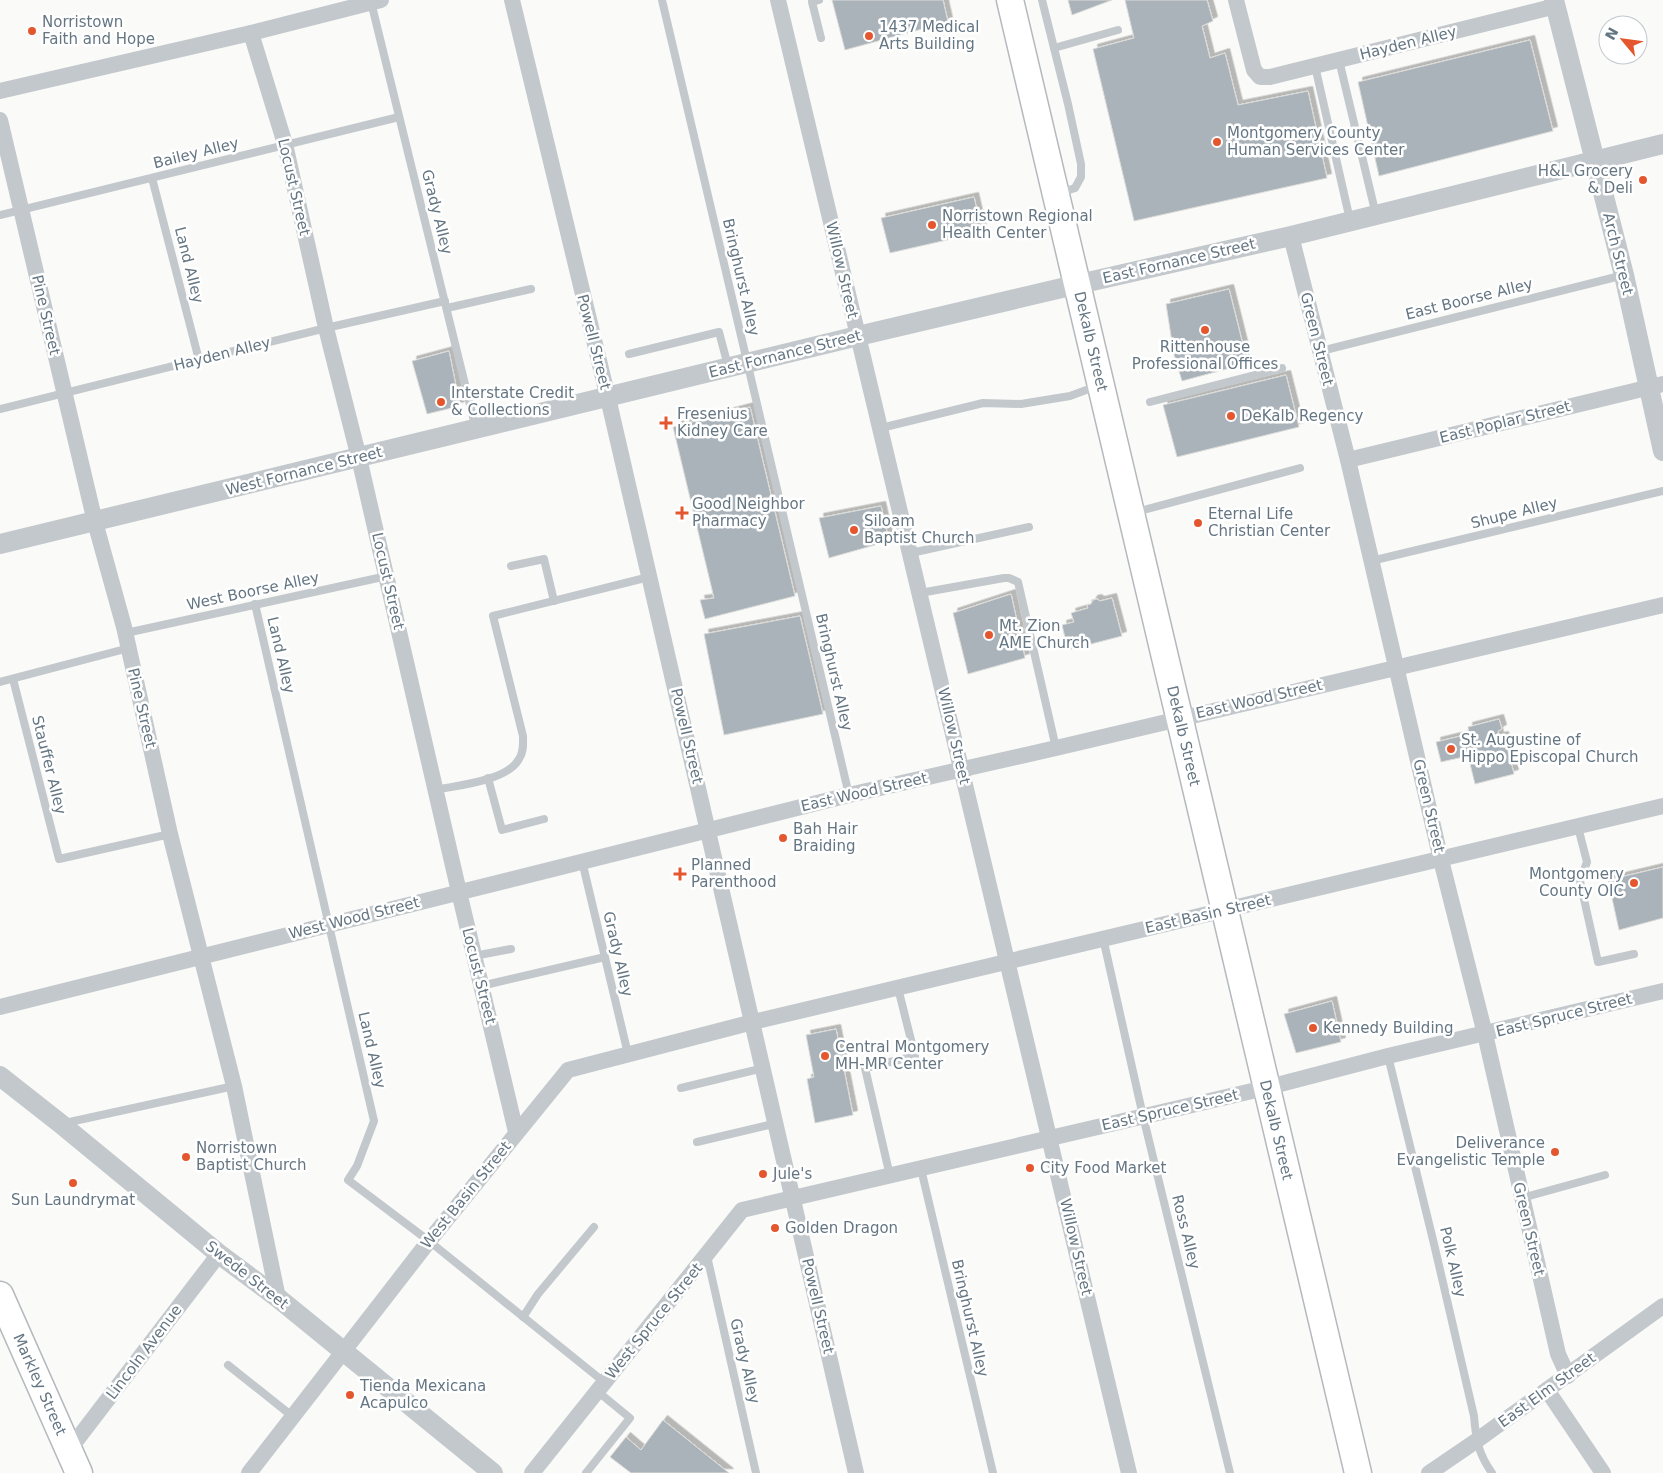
<svg xmlns="http://www.w3.org/2000/svg" width="1663" height="1473" font-family="'DejaVu Sans',sans-serif">
<defs>
<filter id="shadow"><feDropShadow dx="4.5" dy="-4.5" stdDeviation="0" flood-color="#0004"/></filter>
</defs>
<rect width="100%" height="100%" fill="#fafaf8"/>
<!-- building -->
<g fill="#aab3b9" stroke="#dcdcda" filter="url(#shadow)">
<path d="M832,0H943L948,22L845,50Z"/>
<path d="M1068,0H1112L1072,15Z"/>
<path d="M1125,0H1207L1213,21L1202,26L1210,58L1225,53L1238,105L1308,91L1327,178L1134,221L1093,49L1134,38Z"/>
<path d="M1530,40L1553,131L1379,176L1358,82Z"/>
<path d="M974,197L982,232L890,253L881,218Z"/>
<path d="M1229,289L1243,345L1245,364L1182,381L1174,355L1166,304Z"/>
<path d="M449,351L460,406L427,414L412,361Z"/>
<path d="M1286,375L1299,427L1177,457L1163,405Z"/>
<path d="M750,407L795,596L705,619L700,600L714,598L673,427Z"/>
<path d="M881,506L889,541L829,558L819,518Z"/>
<path d="M1011,594L1025,658L968,674L953,613Z"/>
<path d="M1112,598L1122,636L1068,650L1062,625L1074,622L1071,613L1088,608L1087,605L1091,604L1093,600L1097,599L1100,601Z"/>
<path d="M800,616L823,714L724,735L704,634Z"/>
<path d="M1499,719L1502,729L1498,731L1499,737L1504,736L1514,774L1475,784L1468,756L1441,762L1436,742L1469,734L1468,727Z"/>
<path d="M1663,867V918L1619,930L1608,880Z"/>
<path d="M1332,1001L1341,1042L1296,1053L1284,1014Z"/>
<path d="M836,1029L853,1115L815,1123L807,1079L814,1077L806,1035Z"/>
<path d="M663,1420L729,1473H631L610,1457L626,1437L641,1450Z"/>
</g>
<g fill="none" stroke-linecap="round" stroke-linejoin="round">
<!-- trunk casing -->
<g stroke="#b4b9bd" stroke-width="29">
<g id="trunk">
<path id="s1" d="M1010,0C1127,491 1240,982 1358,1473"/>
<path id="s2" d="M0,1295L79,1473"/>
</g>
</g>
<!-- service -->
<g stroke="#c3c8cc" stroke-width="8">
<path d="M662,0L849,795"/>
<path d="M819,0L812,2L821,38"/>
<path d="M1042,0L1068,104L1081,164V177L1075,188L1060,193"/>
<path d="M371,2L476,429"/>
<path d="M1054,48L1118,30"/>
<path d="M1339,60L1376,215"/>
<path d="M1315,66L1350,220"/>
<path d="M152,178L199,360"/>
<path d="M0,215L399,117"/>
<path d="M447,308L531,289"/>
<path d="M1321,351L1624,275"/>
<path d="M629,354L719,332L728,366"/>
<path d="M1150,402L1282,368"/>
<path d="M0,409L326,328L445,301"/>
<path d="M881,428L983,403L1021,404L1070,396L1097,386"/>
<path d="M1136,512L1300,468"/>
<path d="M911,553L1029,527"/>
<path d="M1371,561L1663,491"/>
<path d="M511,566L544,559L554,601"/>
<path d="M920,593L1004,578H1009L1018,582L1056,748"/>
<path d="M255,604L374,1121L357,1166L348,1180L429,1241L604,1382"/>
<path d="M126,633L387,576"/>
<path d="M13,679L59,859L170,834"/>
<path d="M0,682L129,648"/>
<path d="M488,778L502,830L544,819"/>
<path d="M435,790C459,785 507,781 519,759C524,752 523,744 523,736L493,616L649,577"/>
<path d="M1578,827L1587,862L1580,881L1598,962L1634,954"/>
<path d="M582,861L628,1054"/>
<path d="M1103,938L1143,1116L1230,1473"/>
<path d="M474,956L511,949"/>
<path d="M481,986L605,957"/>
<path d="M1388,1056L1434,1244L1474,1416C1476,1440 1478,1453 1492,1473"/>
<path d="M681,1088L764,1068"/>
<path d="M65,1123L234,1086"/>
<path d="M697,1142L777,1123"/>
<path d="M921,1169L993,1473"/>
<path d="M890,1176L865,1068L915,1056L898,988"/>
<path d="M1522,1198L1605,1175"/>
<path d="M707,1256L756,1473"/>
<path d="M523,1317L538,1294L594,1227"/>
<path d="M228,1365L292,1416"/>
<path d="M586,1473L630,1418L597,1391"/>
</g>
<!-- minor -->
<g stroke="#c3c8cc" stroke-width="16">
<path d="M512,0L608,398L856,1473"/>
<path d="M778,0L1129,1473"/>
<path d="M1236,0L1254,70L1260,77H1270L1556,6"/>
<path d="M251,33L285,144L326,328L359,458L459,892L516,1132"/>
<path d="M0,91L251,33L381,0"/>
<path d="M0,120L95,522L124,627L170,834L234,1086L278,1298"/>
<path d="M1291,236L1348,460L1441,860L1485,1034L1558,1354L1568,1376"/>
<path d="M1348,460L1663,384"/>
<path d="M0,1007L849,795L1056,748L1663,605"/>
<path d="M1547,1390L1603,1473"/>
<path d="M69,1450L219,1254"/>
<path d="M249,1473L429,1241L568,1070L753,1022L1663,806"/>
<path d="M532,1473L742,1210L1265,1088L1388,1056L1663,991"/>
<path d="M1429,1473L1476,1441L1663,1306"/>
</g>
<!-- tertiary -->
<g stroke="#c3c8cc" stroke-width="20">
<path d="M1554,0L1624,275L1663,451"/>
<path d="M0,544L858,336L1079,284L1291,236L1663,144"/>
<path d="M0,1076L61,1124L219,1254L278,1298L493,1473"/>
</g>
<!-- trunk -->
<use href="#trunk" stroke="#fff" stroke-width="26"/>
</g>
<!-- markers -->
<g fill="#e4572e" stroke="#fff" stroke-width="2">
<circle cx="32" cy="31" r="5"/>
<circle cx="869" cy="36" r="5"/>
<circle cx="1217" cy="142" r="5"/>
<circle cx="1643" cy="180" r="5"/>
<circle cx="932" cy="225" r="5"/>
<circle cx="1205" cy="330" r="5"/>
<circle cx="441" cy="402" r="5"/>
<circle cx="1231" cy="416" r="5"/>
<path d="M663.5 415.5h5v5h5v5h-5v5h-5v-5h-5v-5h5z"/>
<path d="M679.5 505.5h5v5h5v5h-5v5h-5v-5h-5v-5h5z"/>
<circle cx="1198" cy="523" r="5"/>
<circle cx="854" cy="530" r="5"/>
<circle cx="989" cy="635" r="5"/>
<circle cx="1451" cy="749" r="5"/>
<circle cx="783" cy="838" r="5"/>
<path d="M677.5 866.5h5v5h5v5h-5v5h-5v-5h-5v-5h5z"/>
<circle cx="1634" cy="883" r="5"/>
<circle cx="1313" cy="1028" r="5"/>
<circle cx="825" cy="1056" r="5"/>
<circle cx="1555" cy="1152" r="5"/>
<circle cx="186" cy="1157" r="5"/>
<circle cx="1030" cy="1168" r="5"/>
<circle cx="763" cy="1174" r="5"/>
<circle cx="73" cy="1183" r="5"/>
<circle cx="775" cy="1228" r="5"/>
<circle cx="350" cy="1395" r="5"/>
</g>
<g text-anchor="middle" stroke-width="5" stroke-linejoin="round" paint-order="stroke">
<!-- poi labels -->
<g font-size="15" fill="#657683" stroke="#fff" text-anchor="start">
<text x="42" y="27">Norristown<tspan x="42" dy="17">Faith and Hope</tspan></text>
<text x="879" y="32">1437 Medical<tspan x="879" dy="17">Arts Building</tspan></text>
<text x="1227" y="138">Montgomery County<tspan x="1227" dy="17">Human Services Center</tspan></text>
<text x="1633" y="176" text-anchor="end">H&amp;L Grocery<tspan x="1633" dy="17">&amp; Deli</tspan></text>
<text x="942" y="221">Norristown Regional<tspan x="942" dy="17">Health Center</tspan></text>
<text x="1205" y="352" text-anchor="middle">Rittenhouse<tspan x="1205" dy="17">Professional Offices</tspan></text>
<text x="451" y="398">Interstate Credit<tspan x="451" dy="17">&amp; Collections</tspan></text>
<text x="677" y="419">Fresenius<tspan x="677" dy="17">Kidney Care</tspan></text>
<text x="1241" y="421">DeKalb Regency</text>
<text x="692" y="509">Good Neighbor<tspan x="692" dy="17">Pharmacy</tspan></text>
<text x="1208" y="519">Eternal Life<tspan x="1208" dy="17">Christian Center</tspan></text>
<text x="864" y="526">Siloam<tspan x="864" dy="17">Baptist Church</tspan></text>
<text x="999" y="631">Mt. Zion<tspan x="999" dy="17">AME Church</tspan></text>
<text x="1461" y="745">St. Augustine of<tspan x="1461" dy="17">Hippo Episcopal Church</tspan></text>
<text x="793" y="834">Bah Hair<tspan x="793" dy="17">Braiding</tspan></text>
<text x="691" y="870">Planned<tspan x="691" dy="17">Parenthood</tspan></text>
<text x="1624" y="879" text-anchor="end">Montgomery<tspan x="1624" dy="17">County OIC</tspan></text>
<text x="1323" y="1033">Kennedy Building</text>
<text x="835" y="1052">Central Montgomery<tspan x="835" dy="17">MH-MR Center</tspan></text>
<text x="1545" y="1148" text-anchor="end">Deliverance<tspan x="1545" dy="17">Evangelistic Temple</tspan></text>
<text x="196" y="1153">Norristown<tspan x="196" dy="17">Baptist Church</tspan></text>
<text x="1040" y="1173">City Food Market</text>
<text x="773" y="1179">Jule's</text>
<text x="73" y="1205" text-anchor="middle">Sun Laundrymat</text>
<text x="785" y="1233">Golden Dragon</text>
<text x="360" y="1391">Tienda Mexicana<tspan x="360" dy="17">Acapulco</tspan></text>
</g>
<!-- street labels -->
<g font-size="15" fill="#657683" stroke="#fff">
<text transform="translate(1408 43) rotate(-14)" y="5">Hayden Alley</text>
<text transform="translate(196 153) rotate(-14)" y="5">Bailey Alley</text>
<text transform="translate(294 187) rotate(77)" y="5">Locust Street</text>
<text transform="translate(437 212) rotate(76)" y="5">Grady Alley</text>
<text transform="translate(1618 254) rotate(76)" y="5">Arch Street</text>
<text transform="translate(1179 261) rotate(-13)" y="5">East Fornance Street</text>
<text transform="translate(189 265) rotate(76)" y="5">Land Alley</text>
<text transform="translate(842 270) rotate(77)" y="5">Willow Street</text>
<text transform="translate(741 277) rotate(77)" y="5">Bringhurst Alley</text>
<text transform="translate(1469 299) rotate(-14)" y="5">East Boorse Alley</text>
<text transform="translate(46 315) rotate(77)" y="5">Pine Street</text>
<text transform="translate(1317 339) rotate(76)" y="5">Green Street</text>
<text transform="translate(594 342) rotate(76)" y="5">Powell Street</text>
<text dy="5" stroke="none"><textPath href="#s1" startOffset="351">Dekalb Street</textPath></text>
<text transform="translate(222 354) rotate(-14)" y="5">Hayden Alley</text>
<text transform="translate(785 354) rotate(-14)" y="5">East Fornance Street</text>
<text transform="translate(1505 422) rotate(-14)" y="5">East Poplar Street</text>
<text transform="translate(304 471) rotate(-14)" y="5">West Fornance Street</text>
<text transform="translate(1514 513) rotate(-14)" y="5">Shupe Alley</text>
<text transform="translate(388 581) rotate(77)" y="5">Locust Street</text>
<text transform="translate(253 591) rotate(-12)" y="5">West Boorse Alley</text>
<text transform="translate(281 655) rotate(77)" y="5">Land Alley</text>
<text transform="translate(834 672) rotate(77)" y="5">Bringhurst Alley</text>
<text transform="translate(1259 699) rotate(-13)" y="5">East Wood Street</text>
<text transform="translate(142 708) rotate(77)" y="5">Pine Street</text>
<text transform="translate(687 736) rotate(77)" y="5">Powell Street</text>
<text transform="translate(954 736) rotate(77)" y="5">Willow Street</text>
<text dy="5" stroke="none"><textPath href="#s1" startOffset="756">Dekalb Street</textPath></text>
<text transform="translate(49 765) rotate(76)" y="5">Stauffer Alley</text>
<text transform="translate(864 792) rotate(-13)" y="5">East Wood Street</text>
<text transform="translate(1429 806) rotate(77)" y="5">Green Street</text>
<text transform="translate(1208 914) rotate(-13)" y="5">East Basin Street</text>
<text transform="translate(354 918) rotate(-14)" y="5">West Wood Street</text>
<text transform="translate(618 954) rotate(77)" y="5">Grady Alley</text>
<text transform="translate(479 976) rotate(76)" y="5">Locust Street</text>
<text transform="translate(1564 1015) rotate(-14)" y="5">East Spruce Street</text>
<text transform="translate(372 1050) rotate(77)" y="5">Land Alley</text>
<text transform="translate(1170 1110) rotate(-13)" y="5">East Spruce Street</text>
<text dy="5" stroke="none"><textPath href="#s1" startOffset="1161">Dekalb Street</textPath></text>
<text transform="translate(466 1195) rotate(-51)" y="5">West Basin Street</text>
<text transform="translate(1529 1229) rotate(77)" y="5">Green Street</text>
<text transform="translate(1186 1232) rotate(76)" y="5">Ross Alley</text>
<text transform="translate(1076 1247) rotate(77)" y="5">Willow Street</text>
<text transform="translate(1453 1262) rotate(77)" y="5">Polk Alley</text>
<text transform="translate(247 1275) rotate(38)" y="5">Swede Street</text>
<text transform="translate(818 1306) rotate(77)" y="5">Powell Street</text>
<text transform="translate(970 1318) rotate(77)" y="5">Bringhurst Alley</text>
<text transform="translate(654 1321) rotate(-51)" y="5">West Spruce Street</text>
<text transform="translate(144 1352) rotate(-53)" y="5">Lincoln Avenue</text>
<text transform="translate(745 1361) rotate(77)" y="5">Grady Alley</text>
<text dy="5" stroke="none"><textPath href="#s2" startOffset="98">Markley Street</textPath></text>
<text transform="translate(1547 1390) rotate(-36)" y="5">East Elm Street</text>
</g>
</g>
<!-- north arrow -->
<g transform="translate(1623 40) rotate(299)"><circle r="24" fill="#ffffff" stroke="#c1c8cd"/>
<path d="M0-4L9 19L0 12L-9 19Z" fill="#e4572e"/>
<text y="-8" font-size="14" font-weight="bold" text-anchor="middle" fill="#657683">N</text>
</g>
</svg>
